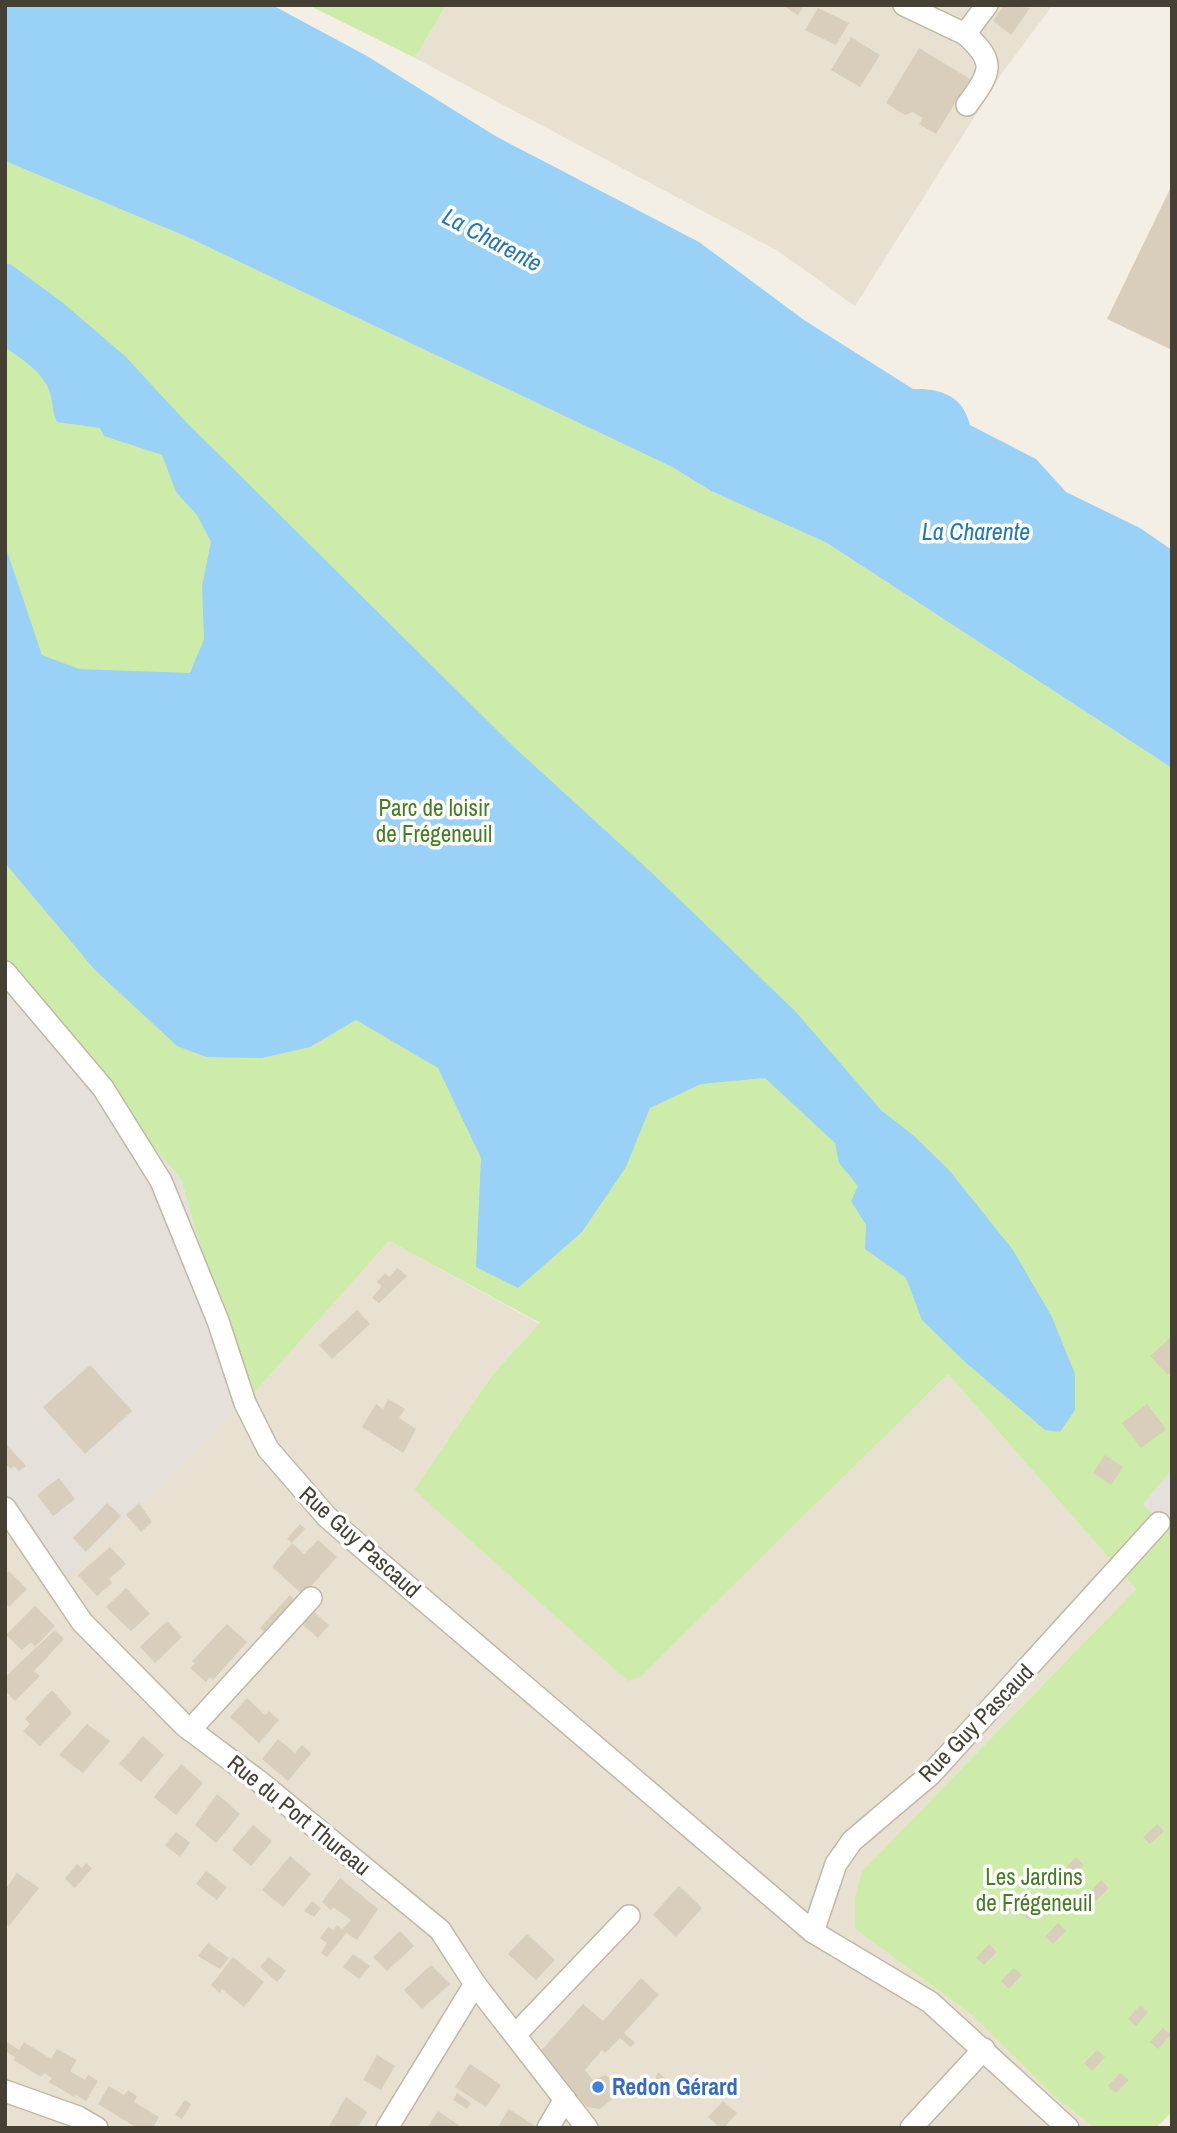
<svg xmlns="http://www.w3.org/2000/svg" width="1177" height="2133" font-family="'Archivo Narrow',sans-serif">
<rect width="100%" height="100%" fill="#f4efe4"/>
<!-- residential -->
<g fill="#e8e1d1">
<path d="M446,5H1053L1002,73L855,306L778,251L415,58Z"/>
<path d="M389,1241L540,1324L493,1374L414,1490L640,1676L948,1374L1136,1589L862,1871L855,1929L973,2016L1057,2099L1095,2128H5V1517L245,1403Z"/>
</g>
<!-- industrial -->
<path fill="#e5e0d9" d="M5,958L181,1179L245,1403L54,1590L5,1517Z"/>
<!-- green -->
<g fill="#ceeca9">
<path d="M308,5H446L415,58Z"/>
<path d="M5,161L185,236L672,467L711,491L827,543L1172,768V2112L1156,2128H1095L1057,2099L973,2016L855,1929V1898L862,1871L1136,1589L948,1374L640,1677L628,1681L414,1490L493,1374L540,1323L389,1241L245,1403L181,1179L5,970Z"/>
</g>
<!-- parking -->
<path fill="#e4e1dd" d="M1172,1469V1527L1165,1530L1143,1504Z"/>
<!-- water -->
<g fill="#9ad1f6">
<path d="M5,5H272L367,56L497,137L699,242L804,320L913,389C941,388 963,396 970,425L1036,459L1066,492L1140,528L1172,550V768L827,543L711,491L672,467L185,236L5,161Z"/>
<path d="M5,264H10L62,302L126,357L186,422L515,748L652,873L795,1011L881,1110L914,1136L949,1170L1013,1250L1052,1317L1075,1374V1410L1060,1432L1045,1430L965,1362L922,1320L906,1278L865,1249L866,1225L851,1201L858,1186L839,1163L835,1143L765,1078L701,1084L650,1108L626,1167L582,1232L518,1288L476,1267L481,1158L438,1068L356,1020L310,1047L262,1058L206,1057L177,1046L94,969L5,863V545L42,655L79,669L190,673L204,639L202,586L211,542L197,515L176,492L162,455L104,436L100,428L57,422C52,412 53,400 49,390C41,370 21,359 5,347Z"/>
</g>
<!-- building -->
<g fill="#d9cdbb">
<path d="M782,5H804L798,15Z"/>
<path d="M1004,5L1030,8L1011,35L993,21Z"/>
<path d="M818,8L849,23L836,45L805,30Z"/>
<path d="M851,37L880,55L860,87L831,70Z"/>
<path d="M919,48L970,79L936,134L919,124L923,118L919,116L913,112L905,115L886,103Z"/>
<path d="M1172,185V350L1107,319Z"/>
<path d="M397,1268L407,1276L379,1303L372,1298L382,1286L377,1282L385,1273L390,1277Z"/>
<path d="M357,1310L370,1324L332,1359L319,1345Z"/>
<path d="M1172,1336V1371L1168,1375L1150,1356Z"/>
<path d="M90,1365L132,1411L85,1454L43,1407Z"/>
<path d="M388,1399L405,1409L399,1418L416,1429L403,1453L362,1427L376,1404L383,1409Z"/>
<path d="M1147,1404L1166,1429L1141,1448L1122,1423Z"/>
<path d="M5,1443L26,1466L19,1471L14,1466L11,1469L5,1463Z"/>
<path d="M1105,1455L1123,1467L1111,1485L1093,1473Z"/>
<path d="M59,1478L75,1499L53,1516L37,1495Z"/>
<path d="M107,1503L121,1516L86,1552L73,1538Z"/>
<path d="M139,1503L152,1522L141,1532L126,1515Z"/>
<path d="M300,1524L305,1529L292,1543L287,1539Z"/>
<path d="M318,1540L337,1557L303,1595L272,1567L292,1543L304,1554Z"/>
<path d="M110,1547L126,1564L109,1579L112,1583L97,1596L78,1575Z"/>
<path d="M9,1571L27,1589L9,1607L5,1603V1575Z"/>
<path d="M126,1588L150,1614L131,1631L106,1607Z"/>
<path d="M290,1595L297,1602L267,1635L260,1628Z"/>
<path d="M35,1606L55,1626L35,1647L31,1642L22,1650L6,1635Z"/>
<path d="M314,1612L329,1625L318,1638L302,1624Z"/>
<path d="M167,1621L182,1637L155,1663L140,1647Z"/>
<path d="M227,1624L247,1642L213,1680L210,1677L206,1682L190,1668L195,1664L192,1661Z"/>
<path d="M55,1630L64,1639L34,1671L40,1676L15,1701L5,1691V1677Z"/>
<path d="M52,1690L72,1713L40,1746L23,1731L30,1724L25,1719Z"/>
<path d="M247,1698L265,1715L269,1711L279,1720L259,1743L230,1717Z"/>
<path d="M87,1724L110,1741L83,1773L59,1755Z"/>
<path d="M143,1736L164,1755L141,1782L119,1764Z"/>
<path d="M278,1739L295,1753L302,1745L311,1753L288,1781L262,1759Z"/>
<path d="M181,1764L203,1783L176,1815L154,1797Z"/>
<path d="M217,1794L240,1814L216,1843L195,1825Z"/>
<path d="M1157,1824L1164,1831L1150,1844L1143,1837Z"/>
<path d="M253,1825L272,1841L251,1866L232,1850Z"/>
<path d="M176,1832L190,1843L180,1857L165,1845Z"/>
<path d="M290,1856L311,1874L283,1907L262,1890Z"/>
<path d="M1076,1857L1084,1865L1071,1878L1063,1871Z"/>
<path d="M86,1863L92,1868L75,1888L65,1879L77,1864L82,1868Z"/>
<path d="M206,1871L227,1887L217,1900L196,1884Z"/>
<path d="M17,1873L39,1888L9,1926L5,1924V1890Z"/>
<path d="M340,1878L378,1909L357,1940L346,1933L327,1957L321,1953L327,1943L320,1938L328,1927L333,1930L337,1925L342,1929L351,1920L333,1907L331,1910L322,1902Z"/>
<path d="M1101,1880L1109,1888L1096,1901L1088,1894Z"/>
<path d="M679,1886L702,1908L676,1937L653,1915Z"/>
<path d="M1034,1900L1042,1907L1029,1920L1021,1913Z"/>
<path d="M312,1901L321,1908L314,1917L304,1911Z"/>
<path d="M1058,1923L1066,1931L1053,1944L1045,1937Z"/>
<path d="M400,1931L414,1946L387,1971L373,1957Z"/>
<path d="M527,1934L555,1960L536,1980L508,1954Z"/>
<path d="M208,1943L229,1958L220,1969L198,1956Z"/>
<path d="M989,1944L997,1952L984,1965L976,1958Z"/>
<path d="M353,1954L370,1966L359,1979L343,1967Z"/>
<path d="M233,1957L264,1982L244,2007L222,1989L220,1993L211,1985Z"/>
<path d="M268,1957L286,1971L277,1982L260,1967Z"/>
<path d="M431,1965L450,1984L422,2009L404,1990Z"/>
<path d="M1014,1968L1022,1975L1009,1989L1001,1981Z"/>
<path d="M641,1978L659,1995L624,2033L635,2043L631,2047L620,2038L605,2053L602,2050L585,2070L593,2080L606,2075L621,2092L600,2109L587,2107L540,2052L583,2004L603,2021Z"/>
<path d="M1140,2005L1148,2012L1136,2026L1128,2019Z"/>
<path d="M1163,2028L1171,2035L1158,2049L1150,2042Z"/>
<path d="M5,2041L19,2050L24,2042L51,2059L57,2049L77,2060L70,2071L85,2080L88,2075L98,2081L86,2101L76,2095L74,2097L49,2082L52,2078L44,2073L41,2077L14,2060L15,2057L5,2051Z"/>
<path d="M1097,2050L1105,2057L1092,2071L1084,2063Z"/>
<path d="M377,2055L395,2066L381,2090L363,2080Z"/>
<path d="M470,2064L501,2085L486,2107L455,2087Z"/>
<path d="M658,2072L672,2084L659,2098L651,2091Z"/>
<path d="M1120,2073L1129,2080L1116,2093L1108,2086Z"/>
<path d="M109,2086L124,2095L128,2090L137,2096L134,2102L159,2117L153,2128H137L98,2104Z"/>
<path d="M457,2093L471,2103L467,2109L453,2100Z"/>
<path d="M346,2097L367,2112L358,2128H328Z"/>
<path d="M185,2100L191,2104L182,2119L175,2115Z"/>
<path d="M723,2101L737,2113L724,2128H720L708,2117Z"/>
<path d="M509,2109L538,2128H497Z"/>
<path d="M438,2111L463,2128H427Z"/>
</g>
<g fill="none" stroke-linecap="round" stroke-linejoin="round">
<!-- minor casing -->
<g stroke="#c0b7a6" stroke-width="24">
<g id="minor">
<path d="M904,5L965,34"/>
<path d="M967,105C990,73 998,63 965,34L987,5"/>
<path d="M5,972L103,1088L161,1181L218,1321L245,1403L268,1449L327,1517L358,1544L813,1932L930,2002L1068,2128"/>
<path d="M5,1508L82,1622L185,1726L260,1782L440,1930L475,1984L587,2128"/>
<path d="M190,1730L311,1598"/>
<path d="M813,1932L836,1864L852,1841L931,1774L1159,1523"/>
<path d="M515,2035L629,1916"/>
<path d="M5,2091L78,2117L97,2128"/>
<path d="M387,2128L475,1984"/>
<path d="M548,2128L565,2099"/>
<path d="M911,2128L984,2049"/>
</g>
</g>
<!-- minor -->
<use href="#minor" stroke="#fff" stroke-width="21"/>
</g>
<!-- markers -->
<circle fill="#3f7fe0" stroke="#fff" stroke-width="2.5" cx="598" cy="2087" r="7"/>
<g text-anchor="middle" stroke-width="7" stroke-linejoin="round" paint-order="stroke">
<!-- park labels -->
<g font-size="23" fill="#457d22" stroke="#fff">
<text x="434" y="816">Parc de loisir<tspan x="434" dy="26">de Frégeneuil</tspan></text>
<text x="1034" y="1885">Les Jardins<tspan x="1034" dy="26">de Frégeneuil</tspan></text>
</g>
<!-- street labels -->
<g font-size="23" fill="#463f33" stroke="#fff">
<text transform="translate(360 1542) rotate(42)" y="8">Rue Guy Pascaud</text>
<text transform="translate(976 1723) rotate(-46)" y="8">Rue Guy Pascaud</text>
<text transform="translate(299 1815) rotate(39)" y="8">Rue du Port Thureau</text>
</g>
<!-- shop labels -->
<g font-size="23" font-weight="bold" fill="#366cbe" stroke="#fff" text-anchor="start">
<text x="612" y="2095">Redon Gérard</text>
</g>
<!-- water labels -->
<g font-size="24" font-style="italic" fill="#2277b2" stroke="#fff">
<text transform="translate(492 240) rotate(28)" y="8">La Charente</text>
<text x="976" y="540">La Charente</text>
</g>
</g>
<!-- border -->
<rect width="1177" height="2133" fill="none" stroke="#463f33" stroke-width="14"/>
</svg>
